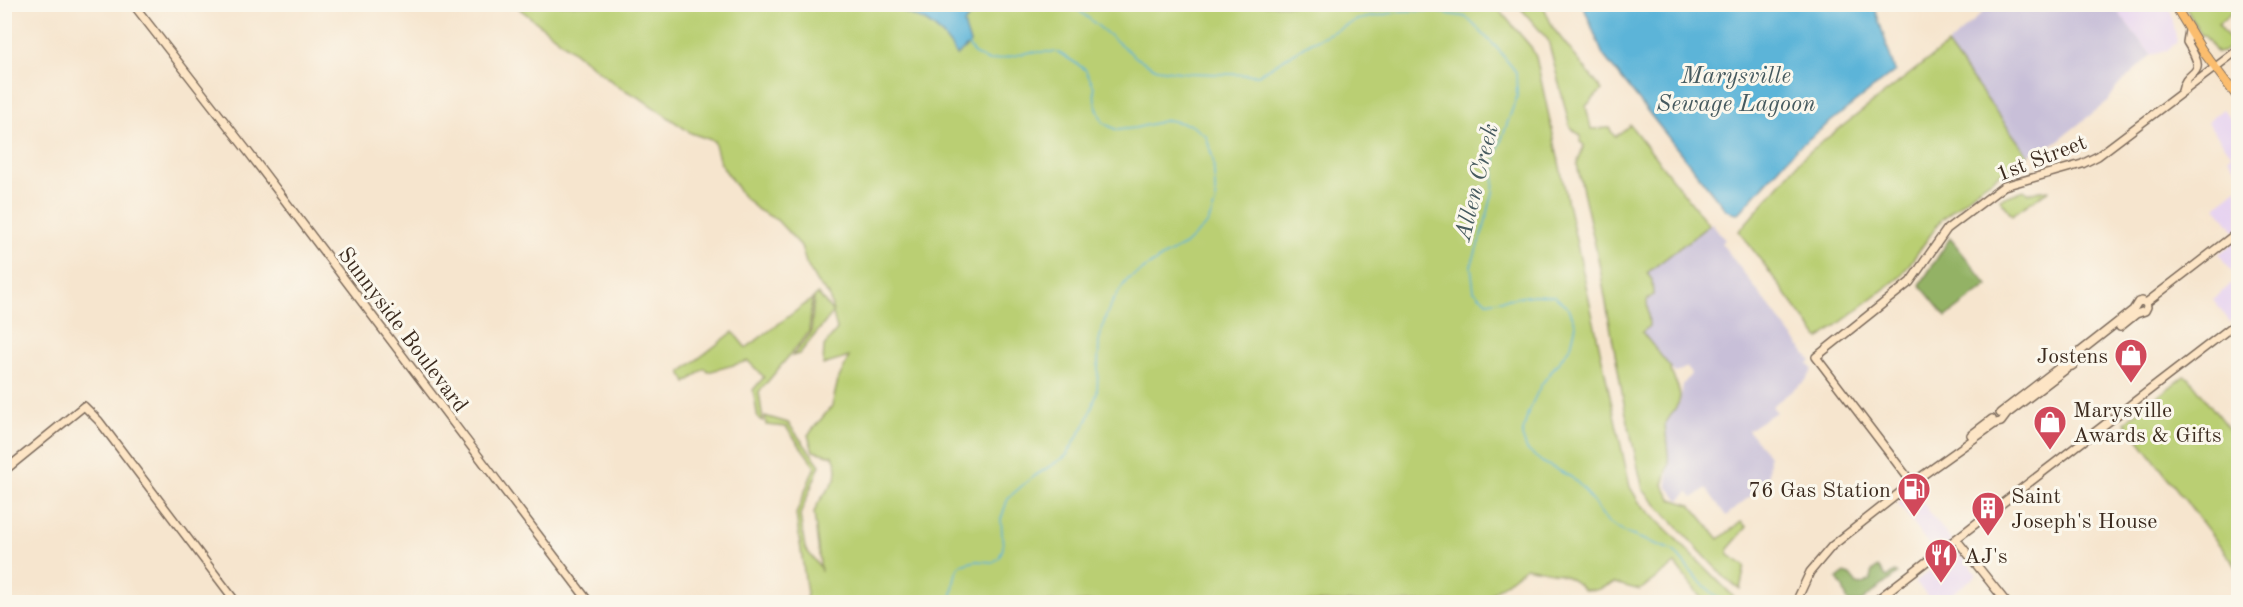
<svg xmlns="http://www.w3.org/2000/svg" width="2243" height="607" font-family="'Old Standard TT',serif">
<rect width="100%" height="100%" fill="#fbf7ec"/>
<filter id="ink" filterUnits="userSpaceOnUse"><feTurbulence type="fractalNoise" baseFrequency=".0167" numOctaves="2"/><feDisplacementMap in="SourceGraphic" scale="12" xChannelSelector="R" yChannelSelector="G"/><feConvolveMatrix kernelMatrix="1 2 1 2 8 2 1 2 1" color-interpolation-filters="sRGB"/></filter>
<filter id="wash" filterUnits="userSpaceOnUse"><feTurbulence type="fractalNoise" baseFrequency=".008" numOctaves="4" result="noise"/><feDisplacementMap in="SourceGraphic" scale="24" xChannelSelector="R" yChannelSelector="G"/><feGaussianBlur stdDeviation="1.35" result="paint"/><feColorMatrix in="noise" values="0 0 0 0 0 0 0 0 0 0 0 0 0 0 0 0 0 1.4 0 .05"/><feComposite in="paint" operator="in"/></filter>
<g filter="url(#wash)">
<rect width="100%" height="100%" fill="#f6e5ce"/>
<!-- built -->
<g fill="#e6d2f0">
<path d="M2113,5H2167L2171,12L2177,42L2166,51L2151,55Z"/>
<path d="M2223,109L2238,129V171L2228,158L2232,155L2207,122Z"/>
<path d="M2238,188V236L2216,206Z"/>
<path d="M2238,239V315L2230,322L2213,299L2238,279L2219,254Z"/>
<path d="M1910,494H1916L1977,575L1941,602H1933L1915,582L1943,560L1935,549H1932L1898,503Z"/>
</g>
<!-- industrial -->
<g fill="#c8bfd8">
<path d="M2112,4L2151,55L2117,87L2108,101L2056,142L2028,155L1947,45L1991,5Z"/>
<path d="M1712,223L1725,240L1721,243L1811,361L1808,364L1813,370L1806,380L1772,406L1776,412L1748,430L1769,456L1768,481L1726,516L1706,488L1693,498L1688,492L1679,500L1667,486L1669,464L1665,424L1680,402L1683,385L1691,374L1687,367L1675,373L1642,332L1649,325L1647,273Z"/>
</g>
<!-- green -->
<g fill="#bacf73" stroke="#7a7c48" stroke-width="1.5">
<path d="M516,5H1495L1531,47L1536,57L1630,487L1639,502L1739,602H1704L1675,564L1640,590L1614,583L1596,590H1584C1567,571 1548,572 1526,567L1484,600L1485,602H805L807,594L796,514L815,466L786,427L766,425L765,416L788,423L820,465L800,515L805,548L820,567L821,572L814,513C820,490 847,482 833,456L813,451L808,435L832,406L838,380L849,357L823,365L824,346L837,330L833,313L799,354L792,356L811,333L814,297L818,294L833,312L829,295L817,283L806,263L801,246L777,220L758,210L742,195L720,163L714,141L691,133L640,98L619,87L521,10Z"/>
<path d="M1518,5H1543L1553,28L1602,90L1586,106L1591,129L1609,128L1615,137L1630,125L1709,225L1647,273L1652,280L1653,295L1647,300L1649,326L1642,332L1671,368L1670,370C1685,401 1683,396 1665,424L1669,464L1663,485L1671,499L1691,505L1719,539L1741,522L1747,527L1728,549L1729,555L1745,566L1740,589L1725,578L1643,490L1625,409L1598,258L1577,164L1584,145L1580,142L1581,136L1570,127L1548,40Z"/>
<path d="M2184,5H2238V8L2218,24L2234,44L2223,52L2217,53L2204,35L2202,36Z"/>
<path d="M1947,45L2028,155L1978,189L1941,220L1901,276L1819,339L1739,231L1804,156Z"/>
<path d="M2024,190L2028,193L2049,190L2012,215L2000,199Z"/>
<path d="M812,299L809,332L759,392L763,421L758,419L753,390L764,377L748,361L708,372L705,368L686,383L681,372L733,332L746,348Z"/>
<path d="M2184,376L2189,378L2238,441V569L2125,422Z"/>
</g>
<!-- forest -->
<g fill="#93b265" stroke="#676e42" stroke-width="1.5">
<path d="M1950,238L1988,285L1946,317L1920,285Z"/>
<path d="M1878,567L1887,577L1895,572L1897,574L1861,602H1848L1843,588L1837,579L1845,573L1850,575L1857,584L1861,585L1871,580V573Z"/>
</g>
<!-- water -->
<g fill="#5bb4d8" stroke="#4b6f7b" stroke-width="1.5">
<path d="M894,5H979L964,24L970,43L957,56C950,44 941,31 928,23C915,15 905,16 894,5Z"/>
<path d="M1583,5H1874L1895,71L1796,149L1740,212L1736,213L1726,210L1603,55Z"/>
</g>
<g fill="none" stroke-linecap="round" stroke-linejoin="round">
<!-- stream -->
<g stroke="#5bb4d8" stroke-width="1.5">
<path d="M1071,4L1137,58L1157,69L1188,73L1258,75L1310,43L1357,20L1366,18L1403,11H1430L1466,17L1496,47L1516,72L1517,96L1496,155L1493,192L1484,228L1471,266L1474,291L1487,302L1534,295L1554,296L1569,308L1576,325L1571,346L1541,385L1528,412L1522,436L1527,450L1542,462L1571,477L1582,487L1608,523L1628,534L1674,551L1699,581L1723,602"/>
<path d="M931,602L938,597L945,602L950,600C956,587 951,579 960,565L976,561L993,562L999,558L1003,548L1001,519L1008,498L1030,479L1066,456L1088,419L1097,393L1099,341L1106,315L1114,299L1127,280L1164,256L1185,245L1208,223L1216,202L1213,159L1206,136L1191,125L1168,120L1135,128L1117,130L1103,123L1095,103L1094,87L1085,69L1058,52H1031L989,61L974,54L967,43"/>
</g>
</g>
</g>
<g filter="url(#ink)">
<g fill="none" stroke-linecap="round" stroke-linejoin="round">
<!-- secondary casing -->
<g stroke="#7c6b5c" stroke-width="10">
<g id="secondary">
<path d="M133,4L249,153L589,602"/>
<path d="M2182,91C2186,66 2211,80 2187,42L2189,30"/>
<path d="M2146,303L2238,232"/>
<path d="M2120,327L2136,314L2145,311L2147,307L2146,303"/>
<circle cx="2070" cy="362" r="4.5"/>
<path d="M2072,358L2133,310L2138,302L2142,301L2146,303"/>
<path d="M2000,413L2065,363"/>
<path d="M1971,435L1992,419"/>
<path d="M4,471L84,406L99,421L236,602"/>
<path d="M1912,483L1816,357L1910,282L1947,229L2004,186L2082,164L2098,156L2238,50"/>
<path d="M1956,539L2006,602"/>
<path d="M1796,602L1810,572L1832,546L1912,483L1996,423L2001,422L2007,414L2069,367"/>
<path d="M1874,602L2238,322"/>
</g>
</g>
<!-- primary casing -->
<g stroke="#7c6b5c" stroke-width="10">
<path id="primary" d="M2174,4L2202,50L2238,98"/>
</g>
<!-- secondary -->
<use href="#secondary" stroke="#fde5c5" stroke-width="7"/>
<!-- primary -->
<use href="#primary" stroke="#fbbd6e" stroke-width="8"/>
</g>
</g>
<!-- icons -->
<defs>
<g id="shop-pin" transform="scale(1.725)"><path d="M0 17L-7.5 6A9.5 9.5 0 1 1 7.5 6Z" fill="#d1495b" stroke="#fbf7ec"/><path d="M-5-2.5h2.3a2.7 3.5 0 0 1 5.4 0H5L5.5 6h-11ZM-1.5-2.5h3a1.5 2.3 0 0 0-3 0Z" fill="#fff"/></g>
<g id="fuel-pin" transform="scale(1.725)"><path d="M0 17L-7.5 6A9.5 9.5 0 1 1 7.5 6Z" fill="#d1495b" stroke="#fbf7ec"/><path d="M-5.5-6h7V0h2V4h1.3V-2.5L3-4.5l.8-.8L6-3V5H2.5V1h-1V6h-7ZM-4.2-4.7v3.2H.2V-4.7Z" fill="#fff"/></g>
<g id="building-pin" transform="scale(1.725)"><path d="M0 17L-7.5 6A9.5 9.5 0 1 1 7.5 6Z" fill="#d1495b" stroke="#fbf7ec"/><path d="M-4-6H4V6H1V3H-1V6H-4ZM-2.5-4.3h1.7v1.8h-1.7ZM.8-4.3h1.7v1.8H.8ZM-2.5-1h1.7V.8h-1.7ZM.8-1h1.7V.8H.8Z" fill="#fff"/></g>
<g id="restaurant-pin" transform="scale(1.725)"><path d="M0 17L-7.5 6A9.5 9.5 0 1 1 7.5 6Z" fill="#d1495b" stroke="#fbf7ec"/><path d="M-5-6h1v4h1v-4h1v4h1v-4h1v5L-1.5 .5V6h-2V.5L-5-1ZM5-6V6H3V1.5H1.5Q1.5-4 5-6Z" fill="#fff"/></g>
</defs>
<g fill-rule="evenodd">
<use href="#shop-pin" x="2131" y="355"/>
<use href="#shop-pin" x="2050" y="422"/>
<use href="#fuel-pin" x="1914" y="489"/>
<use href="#building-pin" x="1988" y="508"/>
<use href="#restaurant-pin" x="1941" y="555"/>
</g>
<g text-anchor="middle" stroke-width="6" stroke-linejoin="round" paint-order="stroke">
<!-- street labels -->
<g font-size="22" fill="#3b2a1e" stroke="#fbf7ec">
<text transform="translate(2041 157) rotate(-21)" y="8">1st Street</text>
<text transform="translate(404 329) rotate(53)" y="8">Sunnyside Boulevard</text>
</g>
<!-- poi labels -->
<g font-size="22" fill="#3b2a1e" stroke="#fbf7ec" text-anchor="start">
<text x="2108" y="363" text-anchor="end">Jostens</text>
<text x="2073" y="417">Marysville<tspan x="2073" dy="25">Awards &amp; Gifts</tspan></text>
<text x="1891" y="497" text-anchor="end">76 Gas Station</text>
<text x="2011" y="503">Saint<tspan x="2011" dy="25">Joseph's House</tspan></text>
<text x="1964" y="563">AJ's</text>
</g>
<!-- water labels -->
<g font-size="24" font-style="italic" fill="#465a5f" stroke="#fbf7ec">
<text x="1736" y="83">Marysville<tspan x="1736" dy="28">Sewage Lagoon</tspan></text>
<text transform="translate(1476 182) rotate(-76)" y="8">Allen Creek</text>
</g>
</g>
<!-- margin -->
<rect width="2243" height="607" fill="none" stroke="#fbf7ec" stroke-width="24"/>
</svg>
